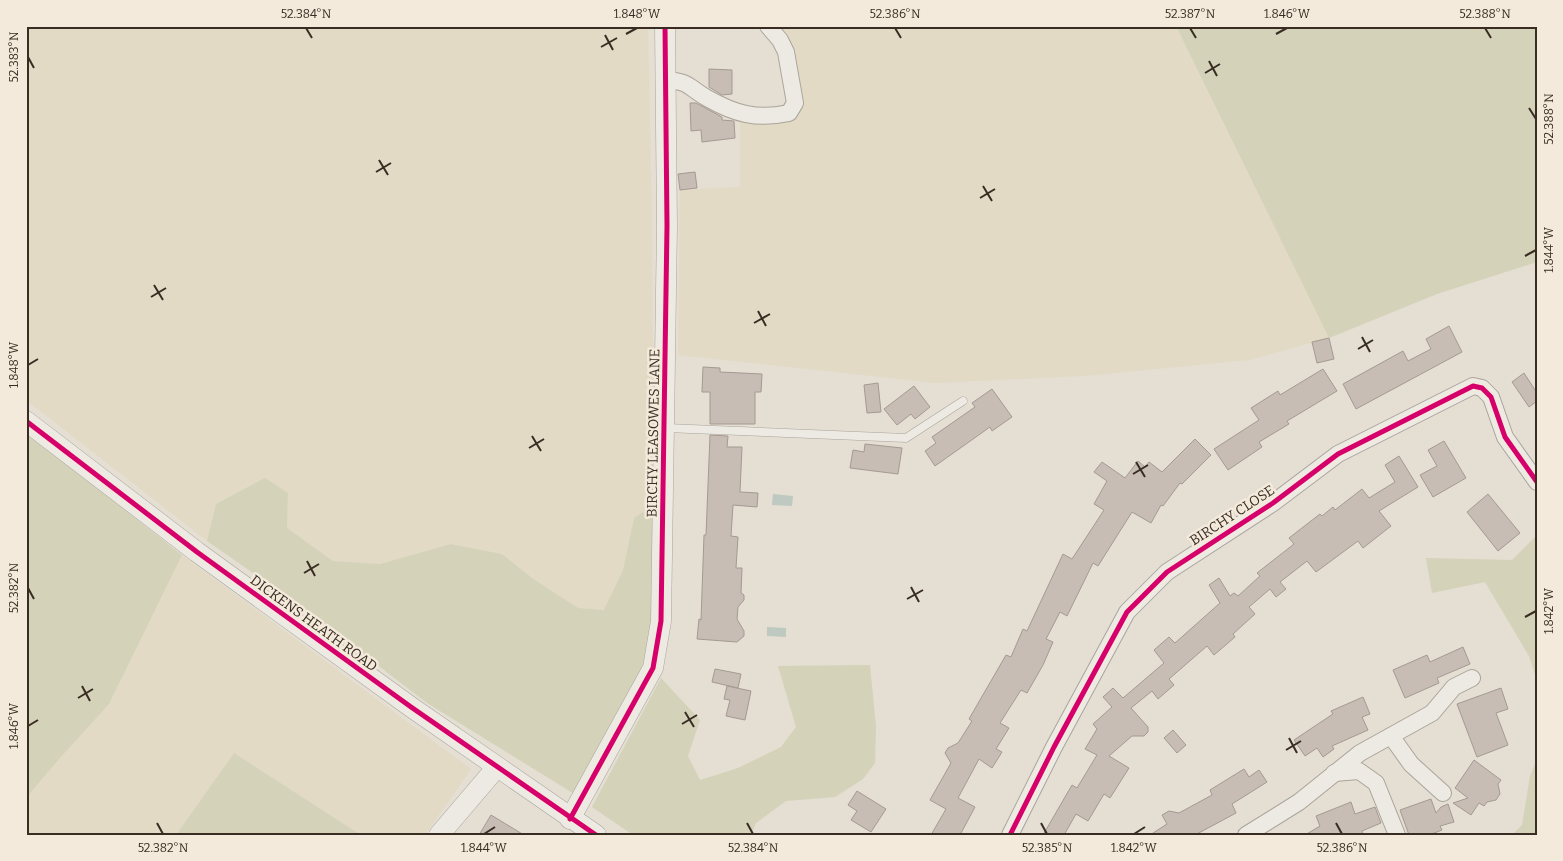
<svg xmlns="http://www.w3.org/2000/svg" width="1563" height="861" font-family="Bitter,serif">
<rect width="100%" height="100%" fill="#e4ded3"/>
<!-- farmland -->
<g fill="#e2dac5">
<path d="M26,26H648L652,226L654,505L634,518L623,570L605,610L578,608L532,578L502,554L452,544L380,564L333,561L287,528L288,493L216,504L207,541L26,400Z"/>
<path d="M775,26H1176L1329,338L1249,360L1084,376L936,383L678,355L680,190L740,187V122L800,115L789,48Z"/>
<path d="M182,555L471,769L425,835H361L234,753L176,835H26V798L59,759L109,704Z"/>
</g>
<!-- green -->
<g fill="#d4d2b8">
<path d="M1176,26H1537V262L1437,294L1329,338Z"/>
<path d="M26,433L182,555L109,704L59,759L26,798Z"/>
<path d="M265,478L288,493L287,528L333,561L380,564L451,544L502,554L532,578L578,608L604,610L623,570L634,518L654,505L651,654L576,795L427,703L298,604L207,541L216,504Z"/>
<path d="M1537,535V681L1529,656L1485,582L1432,593L1426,558L1512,560Z"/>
<path d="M870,665L876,726L875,763L863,779L835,797L786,801L756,823L751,835H633L592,807L661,678L700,720L688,756L700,780L738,768L781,747L796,727L778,666Z"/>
<path d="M234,753L361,835H176Z"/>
<path d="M1537,758V835H1512L1522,825L1530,776Z"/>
</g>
<!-- water -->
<g fill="#bdc9c1">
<path d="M773,494L793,496L792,506L772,505Z"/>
<path d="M767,627L786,628V637L767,636Z"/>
</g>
<!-- building -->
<g fill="#c8bdb4" stroke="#a49a92">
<path d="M709,69L732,70V94L722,95L709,87Z"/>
<path d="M690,103H696L722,117V120L734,121L735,138L702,142L701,130L691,131Z"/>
<path d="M695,172L697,188L680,190L678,174Z"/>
<path d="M1449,326L1462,352L1356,409L1343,384L1403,351L1408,361L1431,349L1426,339Z"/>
<path d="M1329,338L1334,359L1317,363L1312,342Z"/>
<path d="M703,367L720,368V372L762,374L761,392H755V424H710V392H702Z"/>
<path d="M1323,369L1337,391L1287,421L1289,424L1259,442L1262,447L1228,470L1214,449L1259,420L1251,408L1278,391L1280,395Z"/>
<path d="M1524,373L1537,393V401L1529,407L1512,382Z"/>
<path d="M878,383L881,412L867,413L864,385Z"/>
<path d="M914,386L930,407L915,419L911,414L897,425L884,409Z"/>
<path d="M992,389L1012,417L992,431L990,427L935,466L925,451L936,443L932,437L975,407L972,403Z"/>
<path d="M710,435L728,436L727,447H742L740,492L758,493L757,507L733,505L731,536L738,537L736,568H742L741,593L744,595V600L738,607L737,619L744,631V636L737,642L697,639L699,619L701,620L704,535H706Z"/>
<path d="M1195,439L1211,455L1182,484L1180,483L1163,506L1161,505L1151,523L1132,512L1098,566L1093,563L1067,616L1060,612L1046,639L1053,642L1043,665L1027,693L1021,690L1000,723L1009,728L996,749L1002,752L992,768L979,759L958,798L975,807L960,835H931L946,809L930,800L951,763L945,753L948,748L958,743L972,721L969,719L1006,655L1011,657L1023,629L1027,631L1063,554L1072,559L1104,510L1094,504L1107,481L1094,472L1102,462L1125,478L1138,461L1145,467L1149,462L1162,472Z"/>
<path d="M1444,441L1466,478L1433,497L1420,475L1437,466L1428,450Z"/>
<path d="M865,444L902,448L898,474L850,468L853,450L864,452Z"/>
<path d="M1399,456L1418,487L1379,511L1391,526L1363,548L1358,541L1316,572L1307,561L1280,582L1286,589L1276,597L1270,589L1249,607L1255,614L1233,634L1235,637L1214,655L1207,646L1169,679L1174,685L1158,699L1152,691L1131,708L1148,727V732L1144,736H1132L1109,756L1129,768L1110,798L1104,794L1088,821L1076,814L1064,835H1043L1072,785L1077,788L1097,755L1085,749L1097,729L1093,724L1112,707L1103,697L1113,688L1123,698L1164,663L1154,650L1169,637L1175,643L1220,603L1209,585L1219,578L1230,596L1234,593L1238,596L1260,576L1257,573L1294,544L1289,538L1320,514L1322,516L1333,507L1335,510L1362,489L1369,498L1395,482L1385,465Z"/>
<path d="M1488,494L1520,533L1498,551L1467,512Z"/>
<path d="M1463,647L1470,664L1437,678L1439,683L1405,698L1393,670L1427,655L1430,662Z"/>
<path d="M715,669L741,674L738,688L712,682Z"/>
<path d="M727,686L751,691L745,720L726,716L730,700L724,699Z"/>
<path d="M1501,688L1508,709L1496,713L1508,745L1477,757L1457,704Z"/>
<path d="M1363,697L1370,714L1362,717L1368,730L1332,746L1334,749L1323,757L1317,748L1305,756L1294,740L1333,714L1331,711Z"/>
<path d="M1173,730L1186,745L1177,753L1164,738Z"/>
<path d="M1474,760L1501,780L1498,784L1500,794L1496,800L1487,802L1484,806L1479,803L1471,815L1453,803L1468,798L1455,788Z"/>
<path d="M1244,769L1249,777L1259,770L1267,782L1232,804L1236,813L1195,835H1150L1167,824L1162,815L1169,811L1179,813L1212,795L1210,790Z"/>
<path d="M857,791L886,809L871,832L851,820L857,811L848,805Z"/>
<path d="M1431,799L1436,813L1441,807L1448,804L1454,822L1440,826L1442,830L1429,835H1409L1400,810Z"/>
<path d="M1351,802L1355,814L1375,807L1381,823L1362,831L1363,835H1305L1320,826L1316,816Z"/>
<path d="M491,815L524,835H479Z"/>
</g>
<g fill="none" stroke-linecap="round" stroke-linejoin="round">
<!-- service casing -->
<g stroke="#aaa49b" stroke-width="9">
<path id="service" d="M666,428L906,438L963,401"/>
</g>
<!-- minor casing -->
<g stroke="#aaa49b" stroke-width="18">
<g id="minor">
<path d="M666,80C692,82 687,87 707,98C735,114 757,120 789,113L795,103L786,52L780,40L768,26"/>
<path d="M1391,736L1411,764L1443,793"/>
<path d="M1334,773L1359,771L1376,783L1397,835"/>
<path d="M1010,835L1054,747L1127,612L1167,572L1273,503L1338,454L1473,386L1482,388L1491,397L1505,437L1537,482"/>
<path d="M1246,835L1299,802L1360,753L1432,713L1454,687L1472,678"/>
</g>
</g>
<!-- tertiary casing -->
<g stroke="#aaa49b" stroke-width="21">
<g id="tertiary">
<path d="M26,421L197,552L411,707L596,835"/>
<path d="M570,819L653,668L661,621L667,226L665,26"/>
<path d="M439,835L497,767"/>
</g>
</g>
<!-- service -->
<use href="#service" stroke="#edeae3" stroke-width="8"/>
<!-- minor -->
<use href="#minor" stroke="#edeae3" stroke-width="16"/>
<!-- tertiary -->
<use href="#tertiary" stroke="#edeae3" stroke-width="20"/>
<!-- cycleway casing -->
<g stroke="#f3eadb" stroke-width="8">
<g id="cycleway">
<path d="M26,421L197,552L411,707L596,835"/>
<path d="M570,819L653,668L661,621L667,226L665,26"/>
<path d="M1010,835L1054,747L1127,612L1167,572L1273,503L1338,454L1473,386L1482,388L1491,397L1505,437L1537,482"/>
</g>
</g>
<!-- cycleway -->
<use href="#cycleway" stroke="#d6006c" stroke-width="5"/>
</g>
<!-- ticks -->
<path fill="none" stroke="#392c23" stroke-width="2" d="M306,28L312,38M895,28L901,38M1190,28L1196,38M1485,28L1491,38M626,34L637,28M1276,34L1287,28M605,35L613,50M601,47L617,38M28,57L34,68M1209,61L1217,76M1205,73L1220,64M1529,108L1536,119M379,160L388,175M376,172L391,163M983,186L992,201M980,198L995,189M1525,256L1536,250M154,285L163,300M151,297L166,288M758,311L766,326M754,323L770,314M1362,337L1370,352M1358,349L1373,340M28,365L38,359M532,436L541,451M529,448L544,439M1136,462L1145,477M1133,474L1148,465M307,561L315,576M304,573L319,564M911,587L919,602M28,588L34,599M907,599L923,590M1525,617L1536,611M82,686L90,701M78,698L93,689M685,712L694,727M682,724L697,715M28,726L38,720M1289,738L1297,753M1286,750L1301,741M157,823L163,834M747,823L753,834M1041,823L1047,834M1336,823L1342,834M484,834L495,827M1134,834L1145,827"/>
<g text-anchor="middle" stroke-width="5" stroke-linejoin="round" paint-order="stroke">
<!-- street labels -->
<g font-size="14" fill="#392c23" stroke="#f3eadb">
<text transform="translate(653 433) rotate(-89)" y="5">BIRCHY LEASOWES LANE</text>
<text transform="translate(1232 515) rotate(-33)" y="5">BIRCHY CLOSE</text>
<text transform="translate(314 623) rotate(36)" y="5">DICKENS HEATH ROAD</text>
</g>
</g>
<!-- border -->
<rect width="1563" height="861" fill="none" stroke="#f3eadb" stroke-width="55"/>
<rect x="28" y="28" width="1508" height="806" fill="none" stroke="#392c23" stroke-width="2"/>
<g font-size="12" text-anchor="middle" fill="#392c23">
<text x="306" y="18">52.384°N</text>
<text x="637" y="18">1.848°W</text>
<text x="895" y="18">52.386°N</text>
<text x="1190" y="18">52.387°N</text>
<text x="1287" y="18">1.846°W</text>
<text x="1485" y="18">52.388°N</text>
<text transform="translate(14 57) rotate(-90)" y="4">52.383°N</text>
<text transform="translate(1549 119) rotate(-90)" y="4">52.388°N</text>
<text transform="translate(1549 250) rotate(-90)" y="4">1.844°W</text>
<text transform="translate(14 365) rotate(-90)" y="4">1.848°W</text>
<text transform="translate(14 588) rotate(-90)" y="4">52.382°N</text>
<text transform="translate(1549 611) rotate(-90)" y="4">1.842°W</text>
<text transform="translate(14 726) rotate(-90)" y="4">1.846°W</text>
<text x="163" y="852">52.382°N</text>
<text x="484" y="852">1.844°W</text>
<text x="753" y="852">52.384°N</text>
<text x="1047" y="852">52.385°N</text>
<text x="1134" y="852">1.842°W</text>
<text x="1342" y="852">52.386°N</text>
</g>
</svg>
